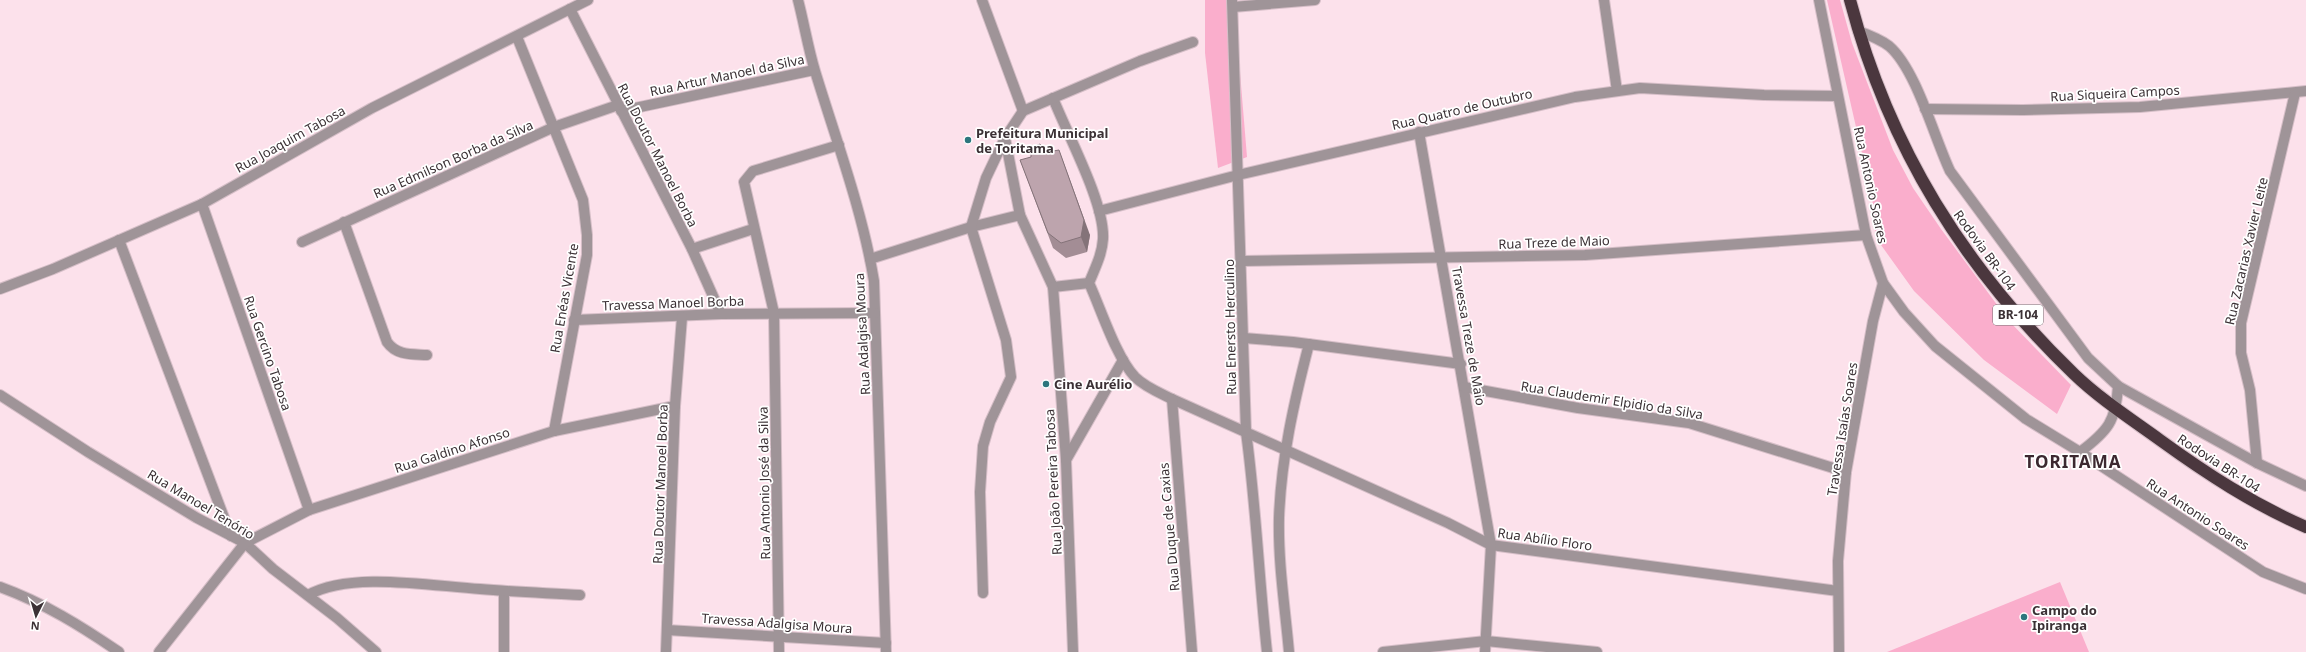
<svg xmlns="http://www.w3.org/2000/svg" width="2306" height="652" font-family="'Noto Sans',sans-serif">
<rect width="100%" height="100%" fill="#fce1eb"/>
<!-- green -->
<g fill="#faaecc">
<path d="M1205,0H1234L1247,157L1218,168L1205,53Z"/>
<path d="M1827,0H1840L1852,43L1893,150L1913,188L1941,229L2009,321L2071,385L2057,414L1984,360L1914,291L1876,238L1872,197Z"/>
<path d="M2060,582L2089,652H1887Z"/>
</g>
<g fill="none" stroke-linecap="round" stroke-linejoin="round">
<!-- minor casing -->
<g stroke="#d5bec7" stroke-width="12">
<g id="minor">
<path d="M798,0C804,23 808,48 815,71C836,140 862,209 874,281L886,652"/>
<path d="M982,0L1023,111"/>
<path d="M1232,0L1246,432C1256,505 1259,579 1267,652"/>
<path d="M1604,0L1617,91"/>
<path d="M1819,0L1866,235L1883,283L1904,312L1935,346L2026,419L2080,452L2263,572L2306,589"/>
<path d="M1233,7L1315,0"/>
<path d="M570,9L692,249L721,314"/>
<path d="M1858,31C1869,35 1880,39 1889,46C1916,69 1934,137 1950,171L2088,358L2118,386C2116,421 2108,431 2080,452"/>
<path d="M517,37L583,200L587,235V255L554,431"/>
<path d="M1053,98C1067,134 1105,203 1103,239C1102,255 1095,268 1089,283C1101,309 1116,357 1135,377C1145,387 1160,393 1172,399L1448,523L1491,545L1838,591"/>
<path d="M1925,109L2023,110L2140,107L2306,91"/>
<path d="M621,111L814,70"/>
<path d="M1419,132L1491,545L1485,652"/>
<path d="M1005,138L1020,215L1053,287L1089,283"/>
<path d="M202,204L309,510"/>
<path d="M1099,211L1238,175L1575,97L1640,88L1764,95L1837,96"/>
<path d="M344,222L387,342C397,356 412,354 427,355"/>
<path d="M119,240L231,536"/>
<path d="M302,242L554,127L618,105"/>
<path d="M692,249L753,229"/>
<path d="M870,259L971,227L1020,215"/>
<path d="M1242,261L1585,255L1866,235"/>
<path d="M1053,287L1066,460L1073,652"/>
<path d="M0,289L53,269L202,204L372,108L588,0"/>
<path d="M574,320L721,314L875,313"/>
<path d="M1244,338L1293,342L1461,364"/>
<path d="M2118,386L2257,463L2306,486"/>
<path d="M1464,387L1578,408L1689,423L1846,472"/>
<path d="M0,395L88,452L197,518L245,543L273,569L337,618L376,652"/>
<path d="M1172,399L1192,652"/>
<path d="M1066,460L1123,360"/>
<path d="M2257,463L2250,390L2241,353V323L2295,93"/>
<path d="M0,587C44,603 81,626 119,652"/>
<path d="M504,591V652"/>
<path d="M983,593L980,492L983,446L990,422L1011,377L1006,340L971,227L986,178L1005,138L1023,111L1140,61L1193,42"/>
<path d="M308,595C351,571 431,586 480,589C513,592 547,593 580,595"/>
<path d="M667,630L886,643"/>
<path d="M159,652L245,543L309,510L554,431L675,406"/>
<path d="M666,652L675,406L682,317"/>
<path d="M779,652L774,313L744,182L753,171L839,145"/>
<path d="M1289,652C1285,607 1278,563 1279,518C1281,459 1294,402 1309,344"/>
<path d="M1383,652L1486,641L1597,652"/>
<path d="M1839,652L1838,561L1846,472L1873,321L1883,283"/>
</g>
</g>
<!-- highway casing -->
<g stroke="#d5bec7" stroke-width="14">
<path id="highway" d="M1850,0C1889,148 1964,268 2074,374C2100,399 2131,419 2160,440C2207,474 2253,504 2306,527"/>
</g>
<!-- minor -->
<use href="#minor" stroke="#9f9498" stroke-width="10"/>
<!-- highway -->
<use href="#highway" stroke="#4b373e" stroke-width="12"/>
</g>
<!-- wall -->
<path fill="#a38d95" d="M1020,160L1090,235L1087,252L1066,258L1053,248Z"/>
<!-- shaded-wall -->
<path fill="#847379" d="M1059,150L1090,235L1087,252L1081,237Z"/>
<!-- building -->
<path fill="#bda4ad" stroke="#847379" d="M1040,144L1047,152L1059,150L1084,220L1081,237L1061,243L1048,233L1020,160L1031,157V148Z"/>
<!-- markers -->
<g fill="#2d767d" stroke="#fff" stroke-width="1.5">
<circle cx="968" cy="140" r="4"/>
<circle cx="1046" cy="384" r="4"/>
<circle cx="2024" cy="617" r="4"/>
</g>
<g text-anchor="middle" stroke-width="3.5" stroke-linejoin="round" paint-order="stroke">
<!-- shield labels -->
<rect fill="#fff" stroke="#766f72" stroke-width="1" x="1993" y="305" width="50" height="20" rx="3"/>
<g font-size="12" font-weight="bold" fill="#3b3135">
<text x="2018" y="319">BR-104</text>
</g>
<!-- street labels -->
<g font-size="13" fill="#3b3135" stroke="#fff">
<text transform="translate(727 75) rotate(-12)" y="5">Rua Artur Manoel da Silva</text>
<text transform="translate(2115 93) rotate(-3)" y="5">Rua Siqueira Campos</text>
<text transform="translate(1462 109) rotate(-13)" y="5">Rua Quatro de Outubro</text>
<text transform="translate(290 139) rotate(-29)" y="5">Rua Joaquim Tabosa</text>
<text transform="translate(658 155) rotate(63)" y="5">Rua Doutor Manoel Borba</text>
<text transform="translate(453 159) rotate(-24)" y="5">Rua Edmilson Borba da Silva</text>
<text transform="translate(1871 185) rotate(78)" y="5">Rua Antonio Soares</text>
<text transform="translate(1554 242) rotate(-2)" y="5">Rua Treze de Maio</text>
<text transform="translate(1985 250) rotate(54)" y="5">Rodovia BR-104</text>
<text transform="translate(2246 251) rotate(-77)" y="5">Rua Zacarias Xavier Leite</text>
<text transform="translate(564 298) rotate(-80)" y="5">Rua Enéas Vicente</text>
<text transform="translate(673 303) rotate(-2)" y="5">Travessa Manoel Borba</text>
<text transform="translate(1230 327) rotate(-91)" y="5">Rua Enersto Herculino</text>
<text transform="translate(862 334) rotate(-93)" y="5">Rua Adalgisa Moura</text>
<text transform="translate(1469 336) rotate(80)" y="5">Travessa Treze de Maio</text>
<text transform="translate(268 353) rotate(71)" y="5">Rua Gercino Tabosa</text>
<text transform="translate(1612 400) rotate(9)" y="5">Rua Claudemir Elpidio da Silva</text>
<text transform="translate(1842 429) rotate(-81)" y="5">Travessa Isaías Soares</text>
<text transform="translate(452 450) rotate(-18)" y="5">Rua Galdino Afonso</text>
<text transform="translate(2219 463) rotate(33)" y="5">Rodovia BR-104</text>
<text transform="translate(1053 482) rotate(-93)" y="5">Rua João Pereira Tabosa</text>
<text transform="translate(764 483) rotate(-91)" y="5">Rua Antonio José da Silva</text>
<text transform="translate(660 484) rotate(-88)" y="5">Rua Doutor Manoel Borba</text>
<text transform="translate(201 504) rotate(31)" y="5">Rua Manoel Tenório</text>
<text transform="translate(2198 514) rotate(33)" y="5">Rua Antonio Soares</text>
<text transform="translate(1169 527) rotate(-95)" y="5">Rua Duque de Caxias</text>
<text transform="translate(1545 539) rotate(8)" y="5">Rua Abílio Floro</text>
<text transform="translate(777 623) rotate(4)" y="5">Travessa Adalgisa Moura</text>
</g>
<!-- poi labels -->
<g font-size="13" font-weight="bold" fill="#3b3135" stroke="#fff" text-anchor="start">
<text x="976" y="138">Prefeitura Municipal<tspan x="976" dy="15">de Toritama</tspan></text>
<text x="1054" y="389">Cine Aurélio</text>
<text x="2032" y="615">Campo do<tspan x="2032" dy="15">Ipiranga</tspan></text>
</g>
<!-- district labels -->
<g font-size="17" font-weight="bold" letter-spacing="1" fill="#3c2830" stroke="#fff">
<text x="2073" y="468">TORITAMA</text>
</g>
</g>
<!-- north arrow -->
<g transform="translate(36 616) rotate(185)" stroke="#ffffff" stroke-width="3" paint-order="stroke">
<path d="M0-3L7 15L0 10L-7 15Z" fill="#3b3135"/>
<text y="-6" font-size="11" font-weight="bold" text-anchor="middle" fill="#3b3135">N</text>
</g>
</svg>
